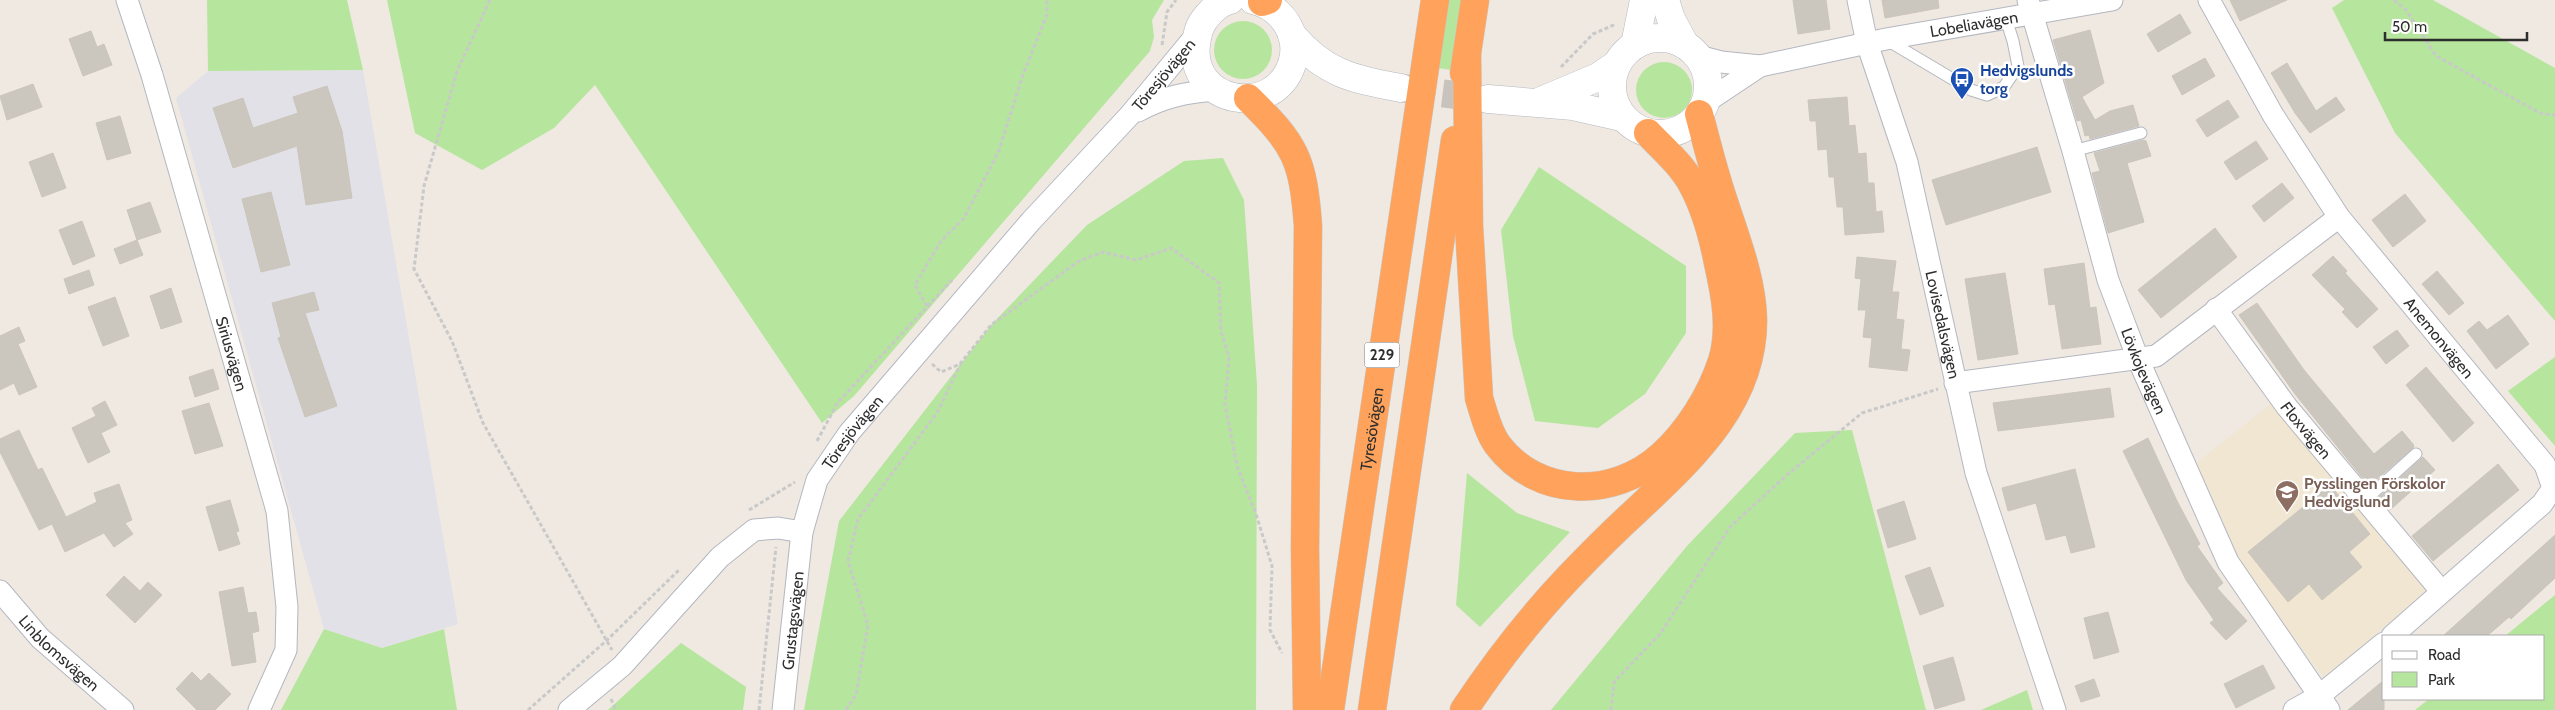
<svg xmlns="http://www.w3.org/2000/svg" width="2555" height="710" font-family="Cabin,sans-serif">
<rect width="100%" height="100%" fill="#efe9e1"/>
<!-- industrial -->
<path fill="#e3e1e8" d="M363,70L458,624L382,648L324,629L176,98L208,71Z"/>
<!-- education -->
<path fill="#f0e6d1" d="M2272,403L2426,590L2325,679L2232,557L2190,468Z"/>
<!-- green -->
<g fill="#b6e59e">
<path d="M207,0H347L363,70L208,71Z"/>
<path d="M387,0H1164L1152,20L1154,37L1150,51L854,396L822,423L595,85L554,128L482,170L415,133Z"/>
<path d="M1448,0H1461L1451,70L1438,68Z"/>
<path d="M2344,0H2433L2555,68V321L2395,133L2332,8Z"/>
<circle cx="1243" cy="50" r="29"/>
<circle cx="1664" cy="90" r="28"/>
<path d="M1223,158L1244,200L1257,385L1256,710H804L839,521L991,325L1087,225L1184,161Z"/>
<path d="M1539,167L1686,266V333L1645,394L1598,428L1535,421L1513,336L1501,230Z"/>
<path d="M2555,357V446L2508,391Z"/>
<path d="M1852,430L1926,710H1551L1687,546L1795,433Z"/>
<path d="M1467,473L1517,513L1570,532L1480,627L1456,605Z"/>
<path d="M2555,595V710H2415L2429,699H2544V636H2505Z"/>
<path d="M324,629L382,648L444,629L457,710H281Z"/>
<path d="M681,643L746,687L743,710H608Z"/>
<path d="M2027,690L2033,710H1981Z"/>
</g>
<!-- building -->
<g fill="#cbc7bf" stroke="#cbc5ba">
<path d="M1793,0H1826L1830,29L1798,34Z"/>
<path d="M1882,0H1938L1939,8L1885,18Z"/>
<path d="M2230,0H2287L2240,21Z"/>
<path d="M2180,14L2191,33L2158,52L2147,34Z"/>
<path d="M2090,30L2104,83L2082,97L2095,120L2110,111L2133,105L2139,126L2090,139L2089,135L2085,136L2081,120L2077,121L2053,40Z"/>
<path d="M91,31L97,47L104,44L112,65L83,76L69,39Z"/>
<path d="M2205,58L2215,76L2182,95L2172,76Z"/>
<path d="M2287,63L2316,111L2336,97L2345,110L2310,133L2295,113L2271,73Z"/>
<path d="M33,84L42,107L7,120L0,96Z"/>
<path d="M327,86L342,131L352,198L306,205L297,146L233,168L213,108L243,98L253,128L298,113L293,97Z"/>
<path d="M1847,97L1849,126L1855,125L1858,154L1866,153L1868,183H1874L1876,212L1882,211L1884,232L1845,235L1843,207H1837L1834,177H1829L1827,149L1818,150L1816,121H1810L1808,100Z"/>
<path d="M2228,100L2239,117L2207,137L2196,120Z"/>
<path d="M120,116L131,153L107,160L96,123Z"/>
<path d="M2143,140L2146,141L2151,156L2127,163L2144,222L2108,233L2092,173L2100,171L2094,153Z"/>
<path d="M2256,141L2268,159L2236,180L2224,162Z"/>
<path d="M2037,147L2051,192L1946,225L1932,180Z"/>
<path d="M53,153L66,188L42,197L29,162Z"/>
<path d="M2282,183L2294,198L2264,222L2252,206Z"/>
<path d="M271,192L290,265L261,272L242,199Z"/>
<path d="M2405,194L2426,221L2393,247L2372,220Z"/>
<path d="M150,202L161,232L137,240L127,210Z"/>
<path d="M82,221L95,256L73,265L59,230Z"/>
<path d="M2215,228L2237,257L2161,318L2138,290Z"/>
<path d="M137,240L143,255L120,264L114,249Z"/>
<path d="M2333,256L2347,271L2345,273L2378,309L2357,328L2342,312L2345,309L2312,275Z"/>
<path d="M1857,257L1896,261L1892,292H1899L1896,319L1904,320L1901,349L1910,350L1907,371L1869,367L1872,338L1863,337L1866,310H1858L1861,279L1855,278Z"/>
<path d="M2084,263L2090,308L2096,307L2101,344L2062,349L2055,304L2049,305L2044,269Z"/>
<path d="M89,270L94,285L69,294L64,279Z"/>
<path d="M2437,271L2464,303L2449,315L2422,284Z"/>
<path d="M2005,273L2018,354L1978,360L1965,279Z"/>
<path d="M171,288L182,322L161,329L150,296Z"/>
<path d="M314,292L319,310L305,313L337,406L305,417L278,338L281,337L272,303Z"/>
<path d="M115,297L129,336L103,346L88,307Z"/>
<path d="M2257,303L2304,370L2374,454L2402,431L2413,444L2414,447L2369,486L2295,394L2239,315Z"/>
<path d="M2508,315L2529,344L2496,369L2467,331L2479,321L2487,330Z"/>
<path d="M19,327L25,341L18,344L37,387L19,395L14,383L0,390V336Z"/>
<path d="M2397,330L2409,346L2386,364L2373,347Z"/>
<path d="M2426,367L2474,423L2453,442L2406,385Z"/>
<path d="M213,369L219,389L195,397L189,377Z"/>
<path d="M2110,388L2114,417L1998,431L1993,403Z"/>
<path d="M105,401L117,425L101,433L110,452L88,463L72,428L96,416L92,408Z"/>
<path d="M209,403L223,446L195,454L182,411Z"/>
<path d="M19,430L38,470L42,468L66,517L97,502L94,493L119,484L132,520L125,523L133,534L114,547L104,533L65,552L52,524L39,530L0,452V439Z"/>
<path d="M2148,438L2177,501L2200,544L2197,546L2223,583L2217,588L2247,621L2226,640L2210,623L2214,620L2186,580L2123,451Z"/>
<path d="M2423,457L2435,470L2390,510L2379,497Z"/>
<path d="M2498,464L2519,490L2433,561L2412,536Z"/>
<path d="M2075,469L2095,547L2071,553L2066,535L2046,540L2036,503L2008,511L2002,488Z"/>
<path d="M2330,485L2370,534L2349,552L2362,567L2322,600L2309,584L2288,602L2248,552Z"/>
<path d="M230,500L239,531L236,532L240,544L219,551L206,507Z"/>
<path d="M1904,501L1916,539L1888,548L1877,510Z"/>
<path d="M2555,535V578L2511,619L2509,617L2487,636H2443Z"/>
<path d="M1930,567L1944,606L1920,615L1905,576Z"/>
<path d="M124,576L140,591L148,582L162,595L135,623L106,595Z"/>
<path d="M243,587L248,613L256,612L259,631L252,633L256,662L232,666L219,592Z"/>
<path d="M2108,612L2119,652L2094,659L2084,618Z"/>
<path d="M1953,657L1965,700L1935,709L1923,666Z"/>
<path d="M2263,665L2275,688L2236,708L2224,684Z"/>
<path d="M192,672L201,681L209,673L231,694L215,710H197L176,689Z"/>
<path d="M2094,679L2100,696L2081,702L2075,686Z"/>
<path d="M2384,680V710H2348Z"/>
</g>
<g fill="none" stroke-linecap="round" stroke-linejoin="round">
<!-- secondary-tunnel -->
<path stroke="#c8c4bd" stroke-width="28" stroke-dasharray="28 14" stroke-linecap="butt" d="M1401,88L1488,99"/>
<!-- lane casing -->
<g stroke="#b4b7c1" stroke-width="13">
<g id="lane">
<path d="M1887,40L1971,90L1987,95L2004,87L2018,66L2013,41L2006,19"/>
<path d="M2073,151L2141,133"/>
<path d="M2364,501L2416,454"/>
</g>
</g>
<!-- street casing -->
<g stroke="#b4b7c1" stroke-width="23">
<g id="street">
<path id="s1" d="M127,0L152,75L277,511L287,607L286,650L259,710"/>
<path id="s2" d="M1858,0L1867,43L1907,162L1976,473L2055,710"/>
<path id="s3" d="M2028,0L2073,151L2108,280L2138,359L2228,562L2329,710"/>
<path id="s4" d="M2209,0L2273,115L2339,217L2545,465L2553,488L2542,504L2392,636"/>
<path id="s5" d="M1698,56L1721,62L1760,66L1886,39L2112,0"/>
<path d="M1706,102L1760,66"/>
<path d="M1138,111C1163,97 1187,92 1216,90"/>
<path id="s6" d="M2216,309L2287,407L2442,592"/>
<path d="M1955,383L2156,356L2339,217"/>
<path id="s7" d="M0,591L40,638L123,710"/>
<path id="s8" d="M569,710L622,666L720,557L754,530L778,528L802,532L817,480L849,433L1031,221L1129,116L1197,34"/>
<path id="s9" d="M783,710L802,532"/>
<path d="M2294,710L2319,696L2384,643"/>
</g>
</g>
<!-- secondary casing -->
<g stroke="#b4b7c1" stroke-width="29">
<g id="secondary">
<path d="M1230,0C1218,3 1211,11 1204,20C1198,28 1197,36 1196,45C1189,103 1273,120 1292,64C1301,36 1282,6 1253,0"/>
<path d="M1665,0L1671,19L1685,45"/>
<path d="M1292,35C1325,74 1353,79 1401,88"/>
<circle cx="1660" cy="86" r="48"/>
<path d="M1635,45L1644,0"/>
<path d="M1488,99L1573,106L1622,117"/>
<path d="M1541,101L1598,77L1616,65"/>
</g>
</g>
<!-- highway casing -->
<g stroke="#c9c9c9" stroke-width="29">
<g id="highway">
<path d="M1262,2L1268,0"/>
<path d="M1467,55L1469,226L1479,398C1484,414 1488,431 1497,444C1537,498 1613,499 1661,456C1688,432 1711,395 1722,361C1732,329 1725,294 1718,263C1713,237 1705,208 1692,184C1681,164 1663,149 1648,133"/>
<path d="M1464,73L1475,0"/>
<path d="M1248,98C1296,145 1303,159 1308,226L1305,548L1307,710"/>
<path id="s10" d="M1330,710L1435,0"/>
<path d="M1372,710L1455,140"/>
<path d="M1464,710C1496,662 1530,618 1569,577C1591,554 1614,531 1637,510C1692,458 1754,402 1753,319C1752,279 1736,239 1724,202C1714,173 1707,144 1699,114"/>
</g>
</g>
<!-- path -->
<g stroke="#c9c9c9" stroke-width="3" stroke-dasharray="4 2.5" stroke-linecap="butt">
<path d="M490,0L457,71L424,186L414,269L452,341L483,423L612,650"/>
<path d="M2394,0L2406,10L2436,56L2542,114L2555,115"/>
<path d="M1162,45L1167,12L1176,0"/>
<path d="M1561,67L1593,34L1616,24"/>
<path d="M927,306L915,285L941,241L964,218L998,153L1023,75L1047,14V0"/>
<path d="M932,364L941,372L960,364L991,325L1079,261L1103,252L1136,260L1171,248L1219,283L1221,332L1229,357L1225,404L1237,466L1256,514L1272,566L1270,630L1282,653"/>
<path d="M817,441L838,402L952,280"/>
<path d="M749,510L795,482"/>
<path d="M611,699L616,710"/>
<path d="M528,710L606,641L680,569"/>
<path d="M759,710L776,547"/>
<path d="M846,710L856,695L868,625L848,561L858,519L937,413L960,365"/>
<path d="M1611,710L1614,682L1660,634L1730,527L1788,474L1862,413L1938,389"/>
</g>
<!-- lane -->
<use href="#lane" stroke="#fff" stroke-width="11"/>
<!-- street -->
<use href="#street" stroke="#fff" stroke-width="21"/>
<!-- secondary -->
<use href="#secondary" stroke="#fff" stroke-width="28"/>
<!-- highway -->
<use href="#highway" stroke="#ffa35c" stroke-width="28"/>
</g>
<!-- icons -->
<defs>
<g id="bus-pin" transform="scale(1.25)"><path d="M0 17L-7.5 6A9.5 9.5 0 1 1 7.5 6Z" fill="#1a4fb4" stroke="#fff"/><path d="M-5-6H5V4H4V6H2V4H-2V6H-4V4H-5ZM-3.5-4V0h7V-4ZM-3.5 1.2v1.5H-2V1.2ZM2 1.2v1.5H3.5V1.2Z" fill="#fff"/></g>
<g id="school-pin" transform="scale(1.25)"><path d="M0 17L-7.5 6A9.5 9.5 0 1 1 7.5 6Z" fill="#8d6e63" stroke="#fff"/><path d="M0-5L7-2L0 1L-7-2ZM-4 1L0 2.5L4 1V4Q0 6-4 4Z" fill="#fff"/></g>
</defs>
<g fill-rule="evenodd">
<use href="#bus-pin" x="1962" y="79"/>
<use href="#school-pin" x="2287" y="492"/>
</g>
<g text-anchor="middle" stroke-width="5" stroke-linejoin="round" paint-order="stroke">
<!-- shield labels -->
<rect fill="#fff" stroke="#6d6d6d" stroke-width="1" x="1364.5" y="342.5" width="35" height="25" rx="4"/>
<g font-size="15" font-weight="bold" fill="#2e2e2e">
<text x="1382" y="360">229</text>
</g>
<!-- street labels -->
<g font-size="16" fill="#2e2e2e" stroke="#fff">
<text dy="6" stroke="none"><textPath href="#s5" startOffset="281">Lobeliavägen</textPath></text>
<text dy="6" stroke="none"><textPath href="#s8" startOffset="895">Töresjövägen</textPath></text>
<text dy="6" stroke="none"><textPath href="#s2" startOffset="336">Lovisedalsvägen</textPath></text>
<text dy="6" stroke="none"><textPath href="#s4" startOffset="410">Anemonvägen</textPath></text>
<text dy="6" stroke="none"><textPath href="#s1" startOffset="369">Siriusvägen</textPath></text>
<text dy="6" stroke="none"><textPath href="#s3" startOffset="389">Lövkojevägen</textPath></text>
<text dy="6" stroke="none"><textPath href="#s10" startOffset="284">Tyresövägen</textPath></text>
<text dy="6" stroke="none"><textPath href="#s6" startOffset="151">Floxvägen</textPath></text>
<text dy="6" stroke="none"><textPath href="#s8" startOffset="421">Töresjövägen</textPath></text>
<text dy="6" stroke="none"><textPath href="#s9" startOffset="90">Grustagsvägen</textPath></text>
<text dy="6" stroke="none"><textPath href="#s7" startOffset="86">Linblomsvägen</textPath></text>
</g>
<!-- transit labels -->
<g font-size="16" font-weight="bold" fill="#164399" stroke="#fff" text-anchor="start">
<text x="1980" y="76">Hedvigslunds<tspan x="1980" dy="18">torg</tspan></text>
</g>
<!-- education labels -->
<g font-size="16" font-weight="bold" fill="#785e54" stroke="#fff" text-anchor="start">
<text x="2304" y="489">Pysslingen Förskolor<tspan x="2304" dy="18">Hedvigslund</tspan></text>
</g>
</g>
<!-- legend -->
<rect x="2382" y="635" width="162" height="65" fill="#ffffff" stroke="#ababab"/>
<rect x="2392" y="651" width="25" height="8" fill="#ffffff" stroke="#ababab"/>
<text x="2428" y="660" font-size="15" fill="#2e2e2e">Road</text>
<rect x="2392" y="672" width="25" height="15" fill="#b6e59e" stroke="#ababab"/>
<text x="2428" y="685" font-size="15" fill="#2e2e2e">Park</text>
<!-- scale -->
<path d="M2385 32v8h142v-8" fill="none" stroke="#2e2e2e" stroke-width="2.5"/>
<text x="2392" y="32" font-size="15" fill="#2e2e2e" stroke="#ffffff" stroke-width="4" paint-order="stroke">50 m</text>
</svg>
